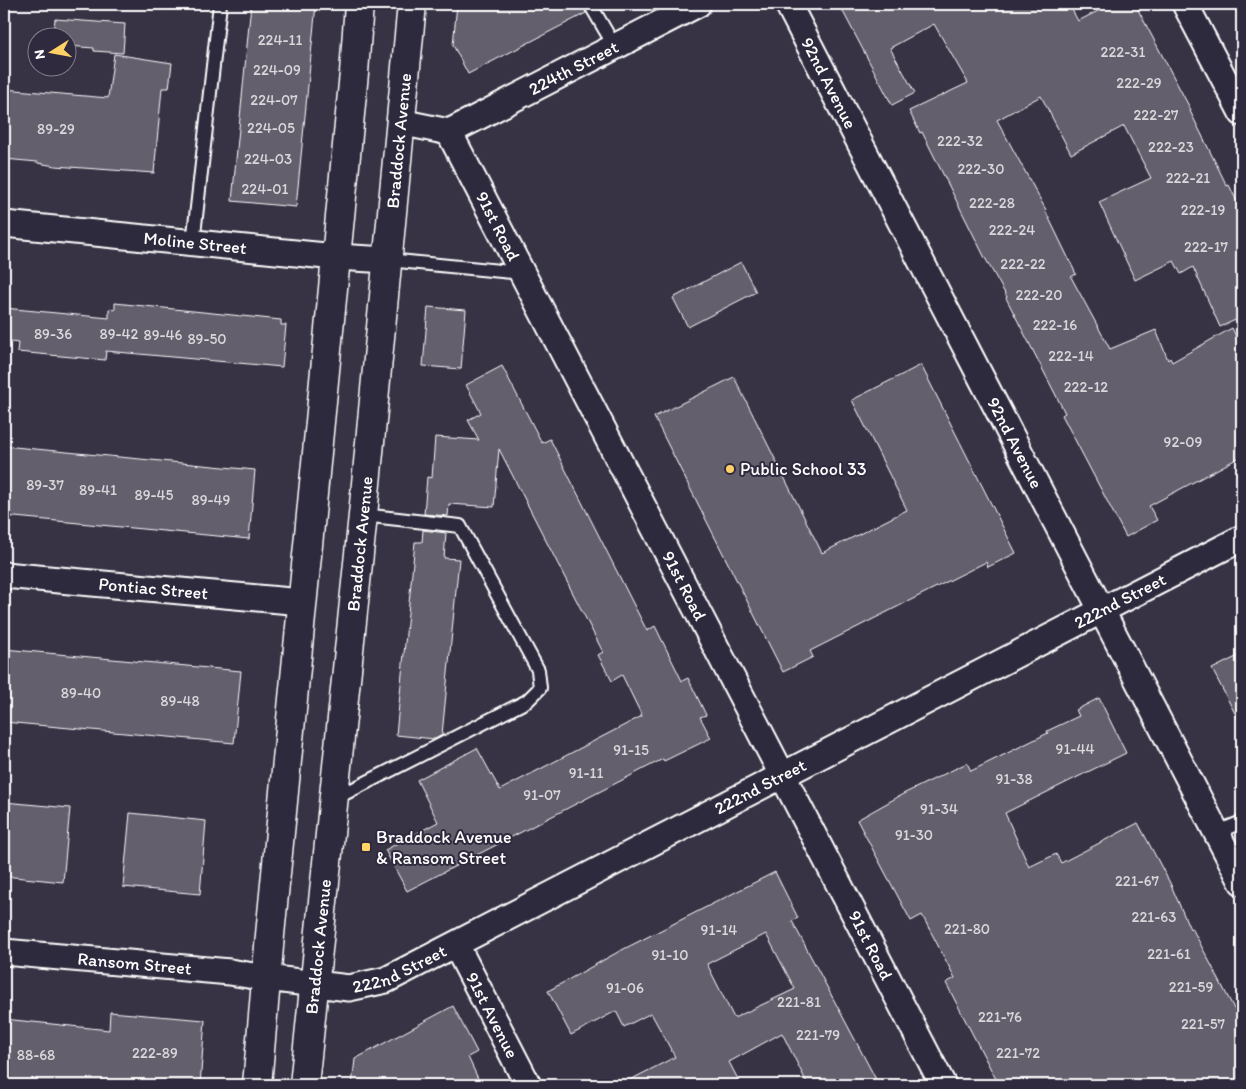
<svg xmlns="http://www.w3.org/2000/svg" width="1246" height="1089" font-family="Itim,sans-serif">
<rect width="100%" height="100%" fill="#373345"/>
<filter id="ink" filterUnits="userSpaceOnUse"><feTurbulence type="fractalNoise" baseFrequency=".02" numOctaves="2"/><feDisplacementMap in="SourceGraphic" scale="10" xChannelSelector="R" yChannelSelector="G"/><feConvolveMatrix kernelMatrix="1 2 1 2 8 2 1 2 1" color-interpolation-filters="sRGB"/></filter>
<g filter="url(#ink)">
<!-- building -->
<g fill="#635f6d" stroke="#fff" fill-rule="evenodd">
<path d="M251,4H316L296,207L232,201Z"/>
<path d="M457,4H582L586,13L468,74L453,45Z"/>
<path d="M839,4H1069L1078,21L1112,4H1135L1191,110L1190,111L1227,186L1229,185L1242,212V317L1220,327L1193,267L1181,274L1174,261L1135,280L1099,202L1151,178L1124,126L1071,154L1041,96L997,120L1046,210H1045L1076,274L1071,277L1110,349L1156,330L1168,360L1170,358L1172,362L1232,328L1242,349V456L1149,506L1157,520L1126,537L1062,415L1065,413L1006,298L1007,297L984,256L922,132L920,133L909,111L968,83L934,24L890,48L915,93L892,105Z"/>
<path d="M55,19L125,24L123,53L94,51V48L68,46V38H53Z"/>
<path d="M114,54L172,63L169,88H162L154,173L55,166L38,163V162L4,159V89L108,98Z"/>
<path d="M741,262L756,292L688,327L673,298Z"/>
<path d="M115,303L281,320V325H286L282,367L106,351L105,360L17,352L18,343L4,341V308L109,318V309L115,310Z"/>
<path d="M428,307L466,310L461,369L423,366Z"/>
<path d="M921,365L1016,553L988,567L986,562L810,651L813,657L783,672L654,417L734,377L822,553L907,510L852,400Z"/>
<path d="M502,366L542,443L550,439L647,631L655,626L682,681L688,678L706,715L700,717L711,738L664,761L663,759L407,891L385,850L438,822L417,780L477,748L500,790L642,716L622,675L612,681L598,655L603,652L499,449L494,507L449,504L448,516L424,514L427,477L432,478L435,437L479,440L468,420L481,413L466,385Z"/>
<path d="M4,446L255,470L249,539L4,516Z"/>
<path d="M423,530L446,533L444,558L459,559L442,735L435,739L396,735L415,542H422Z"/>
<path d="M4,649L241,671L234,743L4,722Z"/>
<path d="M1242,654V727L1212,669Z"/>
<path d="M1099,698L1126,753L1005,813L1029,867L1056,854L1061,863L1138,823L1170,883L1190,929L1192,928L1242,1024V1085H999L946,983L955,978L922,915L911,921L857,820L903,794L967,763L971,771L1048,733L1047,731L1079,716L1076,710Z"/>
<path d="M4,802L70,808L63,882L4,876Z"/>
<path d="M130,813L206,821L200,894L123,887Z"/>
<path d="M775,872L798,918L792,921L879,1085H808L782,1033L729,1062L741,1085H620L675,1057L651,1013L624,1027L616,1011L571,1035L548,991L618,952ZM766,934L795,989L734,1018L707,964Z"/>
<path d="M453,1006L477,1052L468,1057L481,1085H352L355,1059Z"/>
<path d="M110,1012L205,1020L200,1085H4V1019L109,1030Z"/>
</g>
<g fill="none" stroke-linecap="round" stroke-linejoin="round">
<!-- lane casing -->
<g stroke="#fff" stroke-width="16">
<g id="lane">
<path d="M590,4L615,47"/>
<path d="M193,243L220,4"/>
<path d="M388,260L522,273"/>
<path d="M334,799L527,701L540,688L538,670L460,526L363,515"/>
<path d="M1217,832L1242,822"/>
</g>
</g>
<!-- street casing -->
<g stroke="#fff" stroke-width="29">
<g id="street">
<path id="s1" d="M788,4L1242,882"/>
<path d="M1185,4L1242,113"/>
<path d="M400,122L449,132"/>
<path id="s2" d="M449,132L943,1085"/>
<path id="s3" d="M449,132L698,4"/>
<path id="s4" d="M4,224L336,257L388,260"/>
<path id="s5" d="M4,575L302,602"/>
<path id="s6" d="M456,945L528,1085"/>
<path id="s7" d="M4,952L230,972L266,978L349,988L386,980L1242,538"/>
</g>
</g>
<!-- primary casing -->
<g stroke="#fff" stroke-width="31">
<g id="primary">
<path d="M257,1085L270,935L354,73L359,4"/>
<path id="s8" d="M304,1085L363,515L412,4"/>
</g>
</g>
<!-- lane -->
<use href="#lane" stroke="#2f2a3d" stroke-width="12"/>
<!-- street -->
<use href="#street" stroke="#2f2a3d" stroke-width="25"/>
<!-- primary -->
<use href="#primary" stroke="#2f2a3d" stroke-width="28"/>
</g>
</g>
<!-- markers -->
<g fill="#ffd166" stroke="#2f2a3d" stroke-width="2">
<circle cx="730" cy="469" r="5"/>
<rect x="361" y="842" width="10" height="10" rx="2.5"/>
</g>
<g text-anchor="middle" stroke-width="4" stroke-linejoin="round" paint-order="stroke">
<!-- number labels -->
<g font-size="15" fill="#d8d7da">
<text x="280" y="45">224-11</text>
<text x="1123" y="57">222-31</text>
<text x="277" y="75">224-09</text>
<text x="1139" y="88">222-29</text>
<text x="274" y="105">224-07</text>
<text x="1156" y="120">222-27</text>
<text x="271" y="133">224-05</text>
<text x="56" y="134">89-29</text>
<text x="960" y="146">222-32</text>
<text x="1171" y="152">222-23</text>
<text x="268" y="164">224-03</text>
<text x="981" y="174">222-30</text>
<text x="1188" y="183">222-21</text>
<text x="265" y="194">224-01</text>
<text x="992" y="208">222-28</text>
<text x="1203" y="215">222-19</text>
<text x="1012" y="235">222-24</text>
<text x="1206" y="252">222-17</text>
<text x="1023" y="269">222-22</text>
<text x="1039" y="300">222-20</text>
<text x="1055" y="330">222-16</text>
<text x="53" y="339">89-36</text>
<text x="119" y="339">89-42</text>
<text x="163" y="340">89-46</text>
<text x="207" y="344">89-50</text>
<text x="1071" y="361">222-14</text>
<text x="1086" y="392">222-12</text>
<text x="1183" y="447">92-09</text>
<text x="45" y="490">89-37</text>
<text x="98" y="495">89-41</text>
<text x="154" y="500">89-45</text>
<text x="211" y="505">89-49</text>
<text x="81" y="698">89-40</text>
<text x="180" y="706">89-48</text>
<text x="1075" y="754">91-44</text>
<text x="631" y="755">91-15</text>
<text x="586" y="778">91-11</text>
<text x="1014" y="784">91-38</text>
<text x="542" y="800">91-07</text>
<text x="939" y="814">91-34</text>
<text x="914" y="840">91-30</text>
<text x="1137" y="886">221-67</text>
<text x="1154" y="922">221-63</text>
<text x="967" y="934">221-80</text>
<text x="719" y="935">91-14</text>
<text x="1169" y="959">221-61</text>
<text x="670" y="960">91-10</text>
<text x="1191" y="992">221-59</text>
<text x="625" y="993">91-06</text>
<text x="799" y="1007">221-81</text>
<text x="1000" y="1022">221-76</text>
<text x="1203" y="1029">221-57</text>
<text x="818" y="1040">221-79</text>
<text x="155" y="1058">222-89</text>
<text x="1018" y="1058">221-72</text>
<text x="36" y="1060">88-68</text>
</g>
<!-- street labels -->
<g font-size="18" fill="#fff" stroke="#2f2a3d">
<text dy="6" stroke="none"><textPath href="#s3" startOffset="140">224th Street</textPath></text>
<text dy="6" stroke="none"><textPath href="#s1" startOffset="89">92nd Avenue</textPath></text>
<text dy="6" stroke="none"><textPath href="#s8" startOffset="949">Braddock Avenue</textPath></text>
<text dy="6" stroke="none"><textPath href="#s2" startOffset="106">91st Road</textPath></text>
<text dy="6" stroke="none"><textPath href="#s4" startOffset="192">Moline Street</textPath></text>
<text dy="6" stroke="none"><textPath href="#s1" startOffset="494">92nd Avenue</textPath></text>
<text dy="6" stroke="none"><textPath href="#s8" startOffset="544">Braddock Avenue</textPath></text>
<text dy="6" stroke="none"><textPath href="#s2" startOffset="511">91st Road</textPath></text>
<text dy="6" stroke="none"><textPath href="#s5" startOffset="150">Pontiac Street</textPath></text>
<text dy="6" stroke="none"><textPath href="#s7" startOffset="1211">222nd Street</textPath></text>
<text dy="6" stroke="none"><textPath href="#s7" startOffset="806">222nd Street</textPath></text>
<text dy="6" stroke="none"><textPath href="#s2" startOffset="916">91st Road</textPath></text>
<text dy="6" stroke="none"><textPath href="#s8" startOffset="139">Braddock Avenue</textPath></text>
<text dy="6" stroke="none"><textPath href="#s7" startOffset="131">Ransom Street</textPath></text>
<text dy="6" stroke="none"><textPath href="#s7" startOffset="401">222nd Street</textPath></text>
<text dy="6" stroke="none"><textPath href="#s6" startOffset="79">91st Avenue</textPath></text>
</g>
<!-- poi labels -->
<g font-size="18" fill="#fff" stroke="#2f2a3d" text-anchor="start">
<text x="740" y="475">Public School 33</text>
<text x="376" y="843">Braddock Avenue<tspan x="376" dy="21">&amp; Ransom Street</tspan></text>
</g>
</g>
<!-- margin -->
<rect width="1246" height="1089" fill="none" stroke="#2f2a3d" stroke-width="20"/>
<rect x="10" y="10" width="1226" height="1069" fill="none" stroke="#fff" stroke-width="2" filter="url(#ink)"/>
<!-- north arrow -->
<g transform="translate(52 52) rotate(259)"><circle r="24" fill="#2f2a3d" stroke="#827f8b"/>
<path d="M0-4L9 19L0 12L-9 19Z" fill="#ffd166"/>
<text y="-8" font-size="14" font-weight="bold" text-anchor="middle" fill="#ffffff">N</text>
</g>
</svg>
